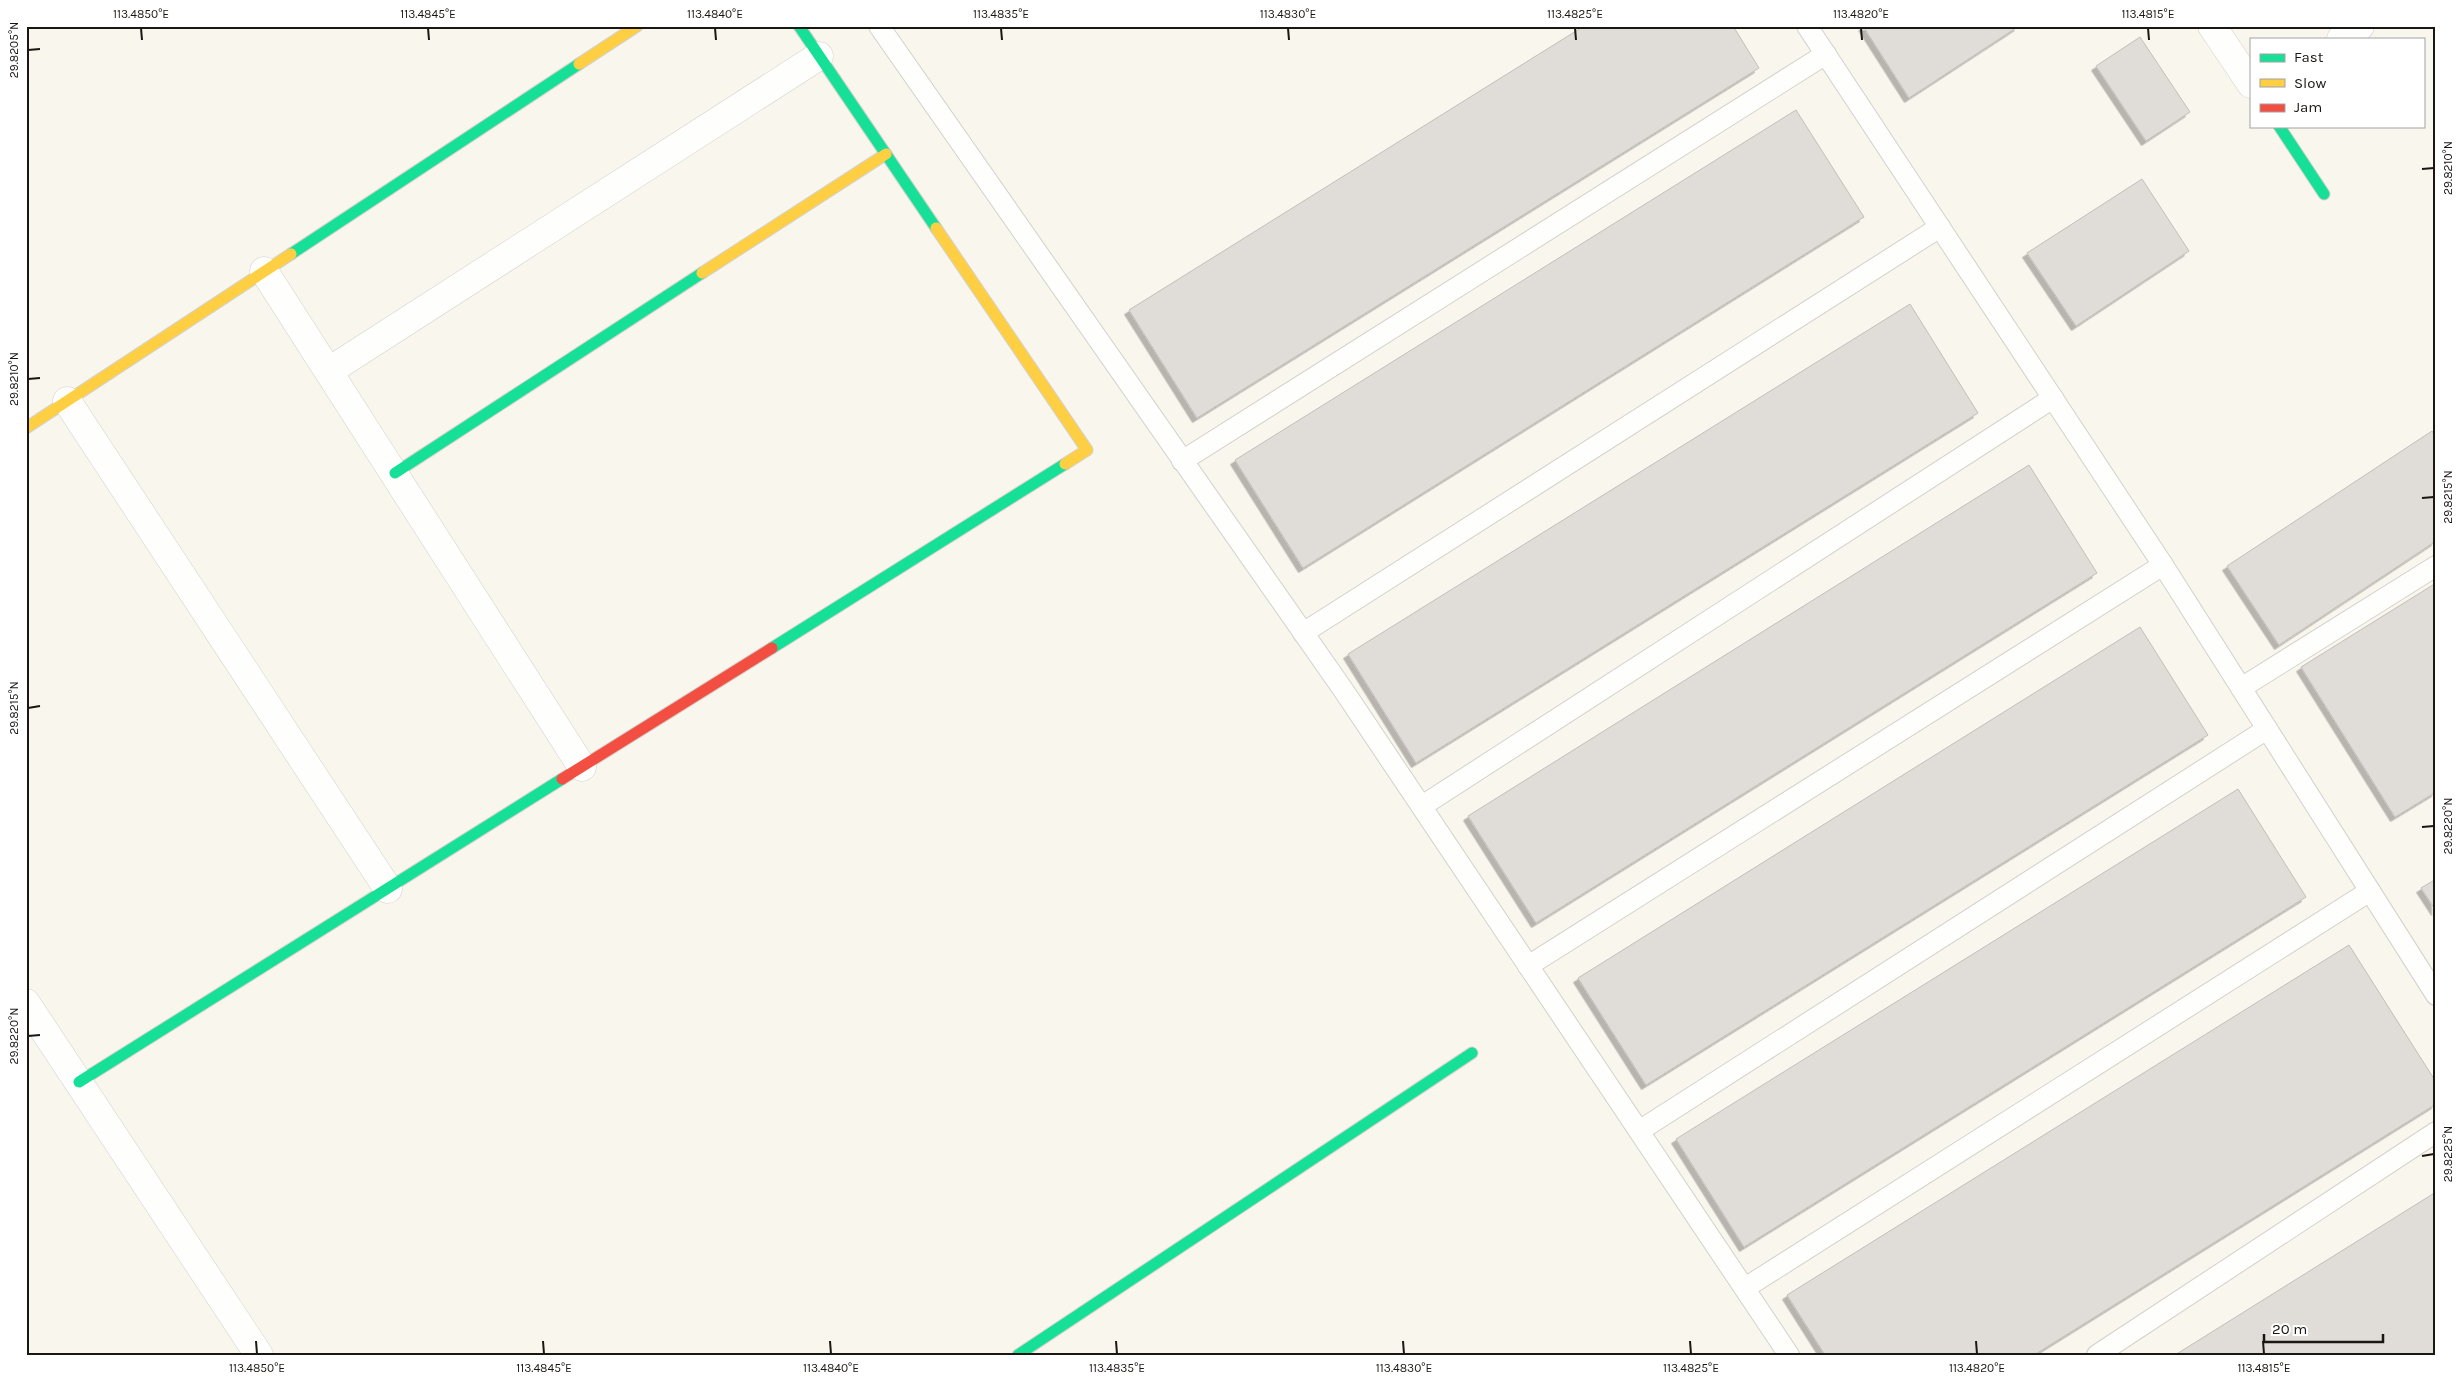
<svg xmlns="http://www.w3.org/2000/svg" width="2462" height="1381" font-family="Karla,sans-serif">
<defs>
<filter id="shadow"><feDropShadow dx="-4.5" dy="4.5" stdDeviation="0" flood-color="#0004"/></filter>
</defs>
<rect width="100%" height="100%" fill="#f9f6ee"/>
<!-- building -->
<g fill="#e0ddd8" stroke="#c2beb9" filter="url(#shadow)">
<path d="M1584,26H1733L1759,68L1197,418L1129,310Z"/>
<path d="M1863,26H2019L1909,98Z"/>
<path d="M2140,37L2190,112L2146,141L2096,66Z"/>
<path d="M1796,110L1864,217L1303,568L1235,460Z"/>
<path d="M2142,179L2189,251L2076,326L2027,253Z"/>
<path d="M1910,304L1978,413L1416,763L1348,654Z"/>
<path d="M2432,431L2436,437V541L2279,645L2227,566Z"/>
<path d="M2029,465L2097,573L1536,923L1468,816Z"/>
<path d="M2436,583V792L2395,817L2301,667Z"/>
<path d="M2140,627L2208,735L1646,1085L1578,978Z"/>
<path d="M2238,789L2306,897L1744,1247L1676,1139Z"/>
<path d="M2436,879V911L2421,888Z"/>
<path d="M2349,945L2436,1082V1104L2034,1355H1825L1787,1295Z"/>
<path d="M2436,1192V1355H2175Z"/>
</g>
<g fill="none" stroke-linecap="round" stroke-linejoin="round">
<!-- lane casing -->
<g stroke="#d4d1cb" stroke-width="22">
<g id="lane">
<path d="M879,26L1344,691L1789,1355"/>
<path d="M1807,26L2163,565L2436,995"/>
<path d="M1182,461L1826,54"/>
<path d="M1303,633L1940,227"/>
<path d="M2241,688L2436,566"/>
<path d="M1422,806L2053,398"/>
<path d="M1528,966L2163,565"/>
<path d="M1639,1131L2267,729"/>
<path d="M1745,1288L2370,891"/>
<path d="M2097,1355L2436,1132"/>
</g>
</g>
<!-- street casing -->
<g stroke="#d4d1cb" stroke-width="29">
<g id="street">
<path d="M2212,26L2251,84"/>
<path d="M2341,39L2360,26"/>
<path d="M264,271L582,767"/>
<path d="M329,371L819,56"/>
<path d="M67,401L388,889"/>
<path d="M26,1003L259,1355"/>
</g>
</g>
<!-- fast casing -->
<g stroke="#d4d1cb" stroke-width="13">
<g id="fast">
<path d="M799,26L936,228"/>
<path d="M2279,126L2324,194"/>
<path d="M291,254L579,64"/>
<path d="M395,473L702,273"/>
<path d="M772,648L1065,464"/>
<path d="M79,1082L562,779"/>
<path d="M1018,1355L1472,1053"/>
</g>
</g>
<!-- slow casing -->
<g stroke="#d4d1cb" stroke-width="13">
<g id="slow">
<path d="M579,64L637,26"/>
<path d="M936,228L1087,450L1065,464"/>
<path d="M702,273L886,154"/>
<path d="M26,428L291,254"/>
</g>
</g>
<!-- jam casing -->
<g stroke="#d4d1cb" stroke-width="13">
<path id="jam" d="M562,779L772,648"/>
</g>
<!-- lane -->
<use href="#lane" stroke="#fefefc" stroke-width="20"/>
<!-- street -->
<use href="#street" stroke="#fefefc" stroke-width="28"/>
<!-- fast -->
<use href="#fast" stroke="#16e098" stroke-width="11"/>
<!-- slow -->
<use href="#slow" stroke="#ffcf43" stroke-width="11"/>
<!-- jam -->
<use href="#jam" stroke="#f24e42" stroke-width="11"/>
</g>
<!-- ticks -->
<path fill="none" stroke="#1a1713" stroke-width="2" d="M141,28L142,40M428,28L429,40M715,28L716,40M1001,28L1002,40M1288,28L1289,40M1575,28L1576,40M1861,28L1862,40M2148,28L2149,40M28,50L40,49M2422,169L2434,168M28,379L40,378M2422,498L2434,497M28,708L40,706M2422,827L2434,826M28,1036L40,1035M2422,1156L2434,1154M256,1341L257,1354M543,1341L544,1354M830,1341L831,1354M1116,1341L1117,1354M1403,1341L1404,1354M1690,1341L1691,1354M1976,1341L1977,1354M2263,1341L2264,1354"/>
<!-- border -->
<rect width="2462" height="1381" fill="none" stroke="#ffffff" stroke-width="55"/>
<!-- legend -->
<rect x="2250" y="38" width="175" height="90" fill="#ffffff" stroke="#a3a2a1"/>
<rect x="2260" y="54" width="25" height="8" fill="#16e098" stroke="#a3a2a1"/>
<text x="2294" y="62" font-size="15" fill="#1a1713">Fast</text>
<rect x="2260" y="79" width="25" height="8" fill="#ffcf43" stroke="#a3a2a1"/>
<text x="2294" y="88" font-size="15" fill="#1a1713">Slow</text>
<rect x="2260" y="104" width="25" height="8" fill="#f24e42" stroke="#a3a2a1"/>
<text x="2294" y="112" font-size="15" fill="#1a1713">Jam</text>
<!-- scale -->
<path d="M2264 1334v8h119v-8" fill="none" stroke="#1a1713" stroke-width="2.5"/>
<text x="2272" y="1334" font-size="15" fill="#1a1713" stroke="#ffffff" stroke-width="4" paint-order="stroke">20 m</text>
<rect x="28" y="28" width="2406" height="1326" fill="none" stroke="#1a1713" stroke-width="2"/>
<g font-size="12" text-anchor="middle" fill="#1a1713">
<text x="141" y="18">113.4850°E</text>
<text x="428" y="18">113.4845°E</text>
<text x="715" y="18">113.4840°E</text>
<text x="1001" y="18">113.4835°E</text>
<text x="1288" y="18">113.4830°E</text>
<text x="1575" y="18">113.4825°E</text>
<text x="1861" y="18">113.4820°E</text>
<text x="2148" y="18">113.4815°E</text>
<text transform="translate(14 50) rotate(-90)" y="4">29.8205°N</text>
<text transform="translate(2448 168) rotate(-90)" y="4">29.8210°N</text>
<text transform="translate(14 379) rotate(-90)" y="4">29.8210°N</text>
<text transform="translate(2448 497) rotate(-90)" y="4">29.8215°N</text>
<text transform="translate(14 708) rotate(-90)" y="4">29.8215°N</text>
<text transform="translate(2448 826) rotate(-90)" y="4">29.8220°N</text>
<text transform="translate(14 1036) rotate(-90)" y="4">29.8220°N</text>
<text transform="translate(2448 1154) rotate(-90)" y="4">29.8225°N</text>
<text x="257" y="1372">113.4850°E</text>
<text x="544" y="1372">113.4845°E</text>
<text x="831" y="1372">113.4840°E</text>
<text x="1117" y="1372">113.4835°E</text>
<text x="1404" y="1372">113.4830°E</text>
<text x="1691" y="1372">113.4825°E</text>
<text x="1977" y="1372">113.4820°E</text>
<text x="2264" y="1372">113.4815°E</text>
</g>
</svg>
